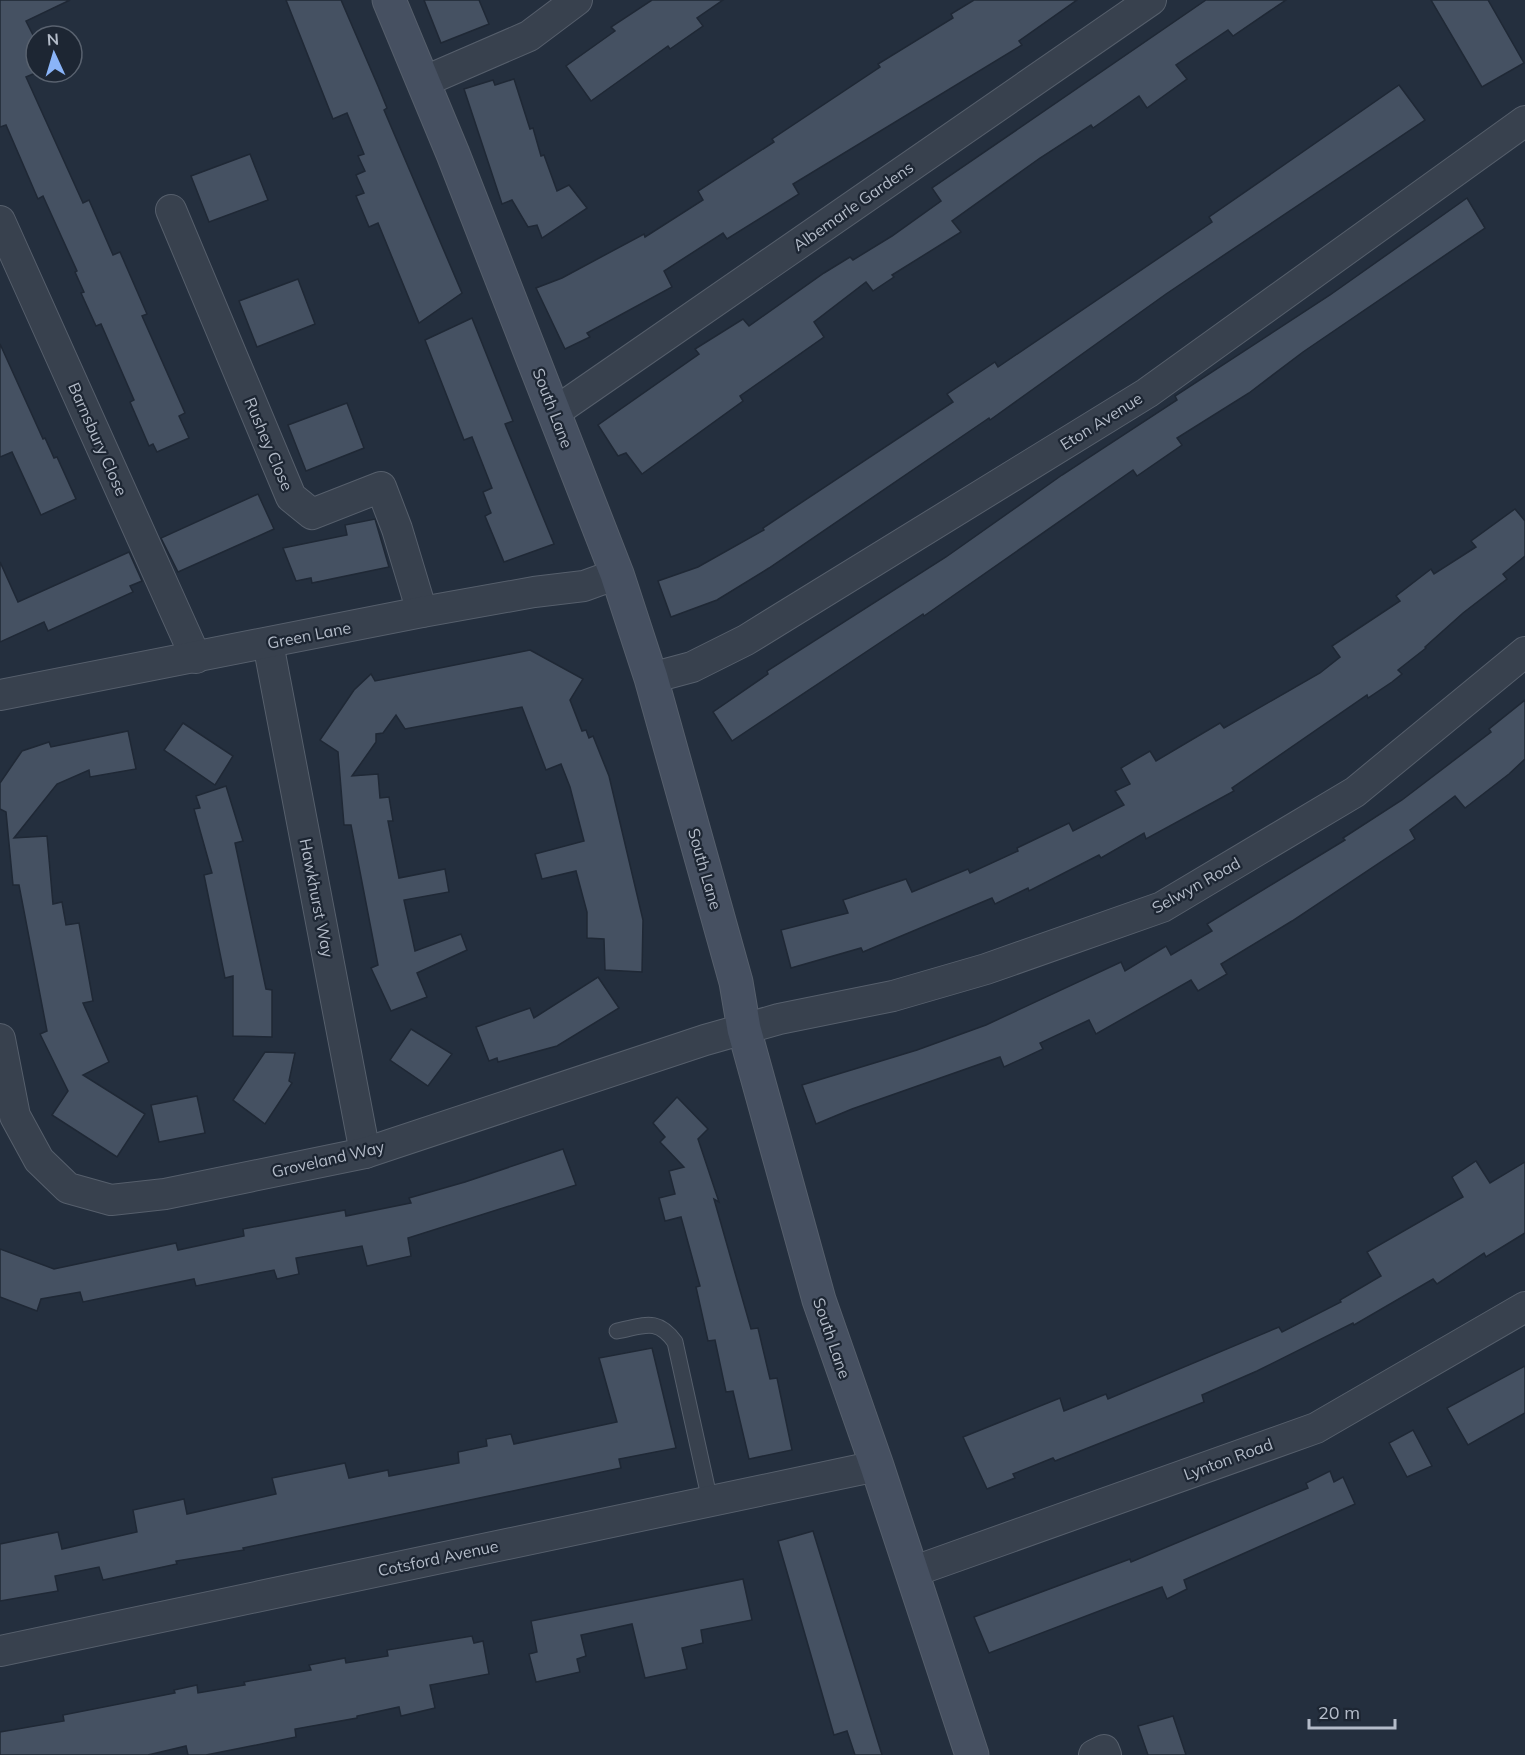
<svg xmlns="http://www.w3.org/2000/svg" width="1525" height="1755" font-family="Mulish,sans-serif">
<rect width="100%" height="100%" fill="#242f3e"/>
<!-- building -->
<g fill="#455162" stroke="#1f2835" stroke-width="1.5">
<path d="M0,0H70L26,21L36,41V46L28,50L38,72L26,77L83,203L89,200L113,255L120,252L147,314L142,316L185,413L179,416L189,438L157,452L153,444L149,446L143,432L130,402L134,400L101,324L96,326L81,293L84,292L75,272L77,271L43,196L38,199L6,125L0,127Z"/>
<path d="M286,0H341L378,86L387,108L384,110L462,293L419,323L378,223L369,227L356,196L364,193L356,175L365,171L358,156L364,154L347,113L333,119Z"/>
<path d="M424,0H479L489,24L441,43Z"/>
<path d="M652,0H723L697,18L703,26L670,49L668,46L591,101L566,66L615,31L611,27Z"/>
<path d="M974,0H1077L1019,41L1022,45L793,184L799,194L727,239L723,233L664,271L672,287L587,333L590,337L565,349L536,288L562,278L644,234L645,237L703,200L698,191L774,142L772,139L880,67L878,64L953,18L951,14Z"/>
<path d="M1206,0H1286L1233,36L1228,30L1176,65L1187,79L1147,108L1139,96L1093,128L1091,125L1040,158L952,221L961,232L892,275L894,277L873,291L866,282L814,322L824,337L740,396L743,401L642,474L626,453L618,456L598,425L699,354L695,349L743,319L749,326L824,273L850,257L853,260L892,236L941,201L932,188Z"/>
<path d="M1431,0H1488L1524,63L1482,87Z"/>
<path d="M514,79L530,129L533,128L541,156L544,155L557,191L569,185L587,208L542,238L537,225L528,227L512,200L502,204L464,89L493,80L495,85Z"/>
<path d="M1399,85L1425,120L1166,294L990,420L989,418L769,568L717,600L671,617L658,581L698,567L764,530L763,528L953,402L947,394L995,362L998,367L1212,222L1209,217Z"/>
<path d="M250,154L268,200L209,222L191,176Z"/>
<path d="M1467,198L1485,228L1303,352L1249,393L1177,438L1182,445L1137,476L1133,470L924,616L923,614L732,741L713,712L768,674L767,671L946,557L1062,475L1177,400L1175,396L1330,295Z"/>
<path d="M298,279L315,324L257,347L239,301Z"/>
<path d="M472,318L513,421L505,424L554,544L504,562L485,516L491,513L483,492L492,488L472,437L464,440L425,340Z"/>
<path d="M0,344L43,439L45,438L54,458L57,457L76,499L41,515L12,452L0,457Z"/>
<path d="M347,403L364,448L306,471L288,425Z"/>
<path d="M258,494L274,529L178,572L161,538Z"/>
<path d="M1515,509L1525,521V556L1503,574L1507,579L1463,613L1425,647L1426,648L1398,670L1402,674L1392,682L1368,698L1367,695L1232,788L1234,791L1146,839L1144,833L1101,858L1099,855L1029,891L1028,888L995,904L992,898L863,952L861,948L791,968L781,930L848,913L843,900L906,879L912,892L968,869L970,873L1018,851L1017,848L1069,823L1073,831L1124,805L1115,791L1130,784L1121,768L1150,751L1156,761L1220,723L1224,728L1320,673L1340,657L1332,646L1400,601L1396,596L1431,569L1434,574L1476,547L1471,541Z"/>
<path d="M375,519L389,567L312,583L311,578L296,581L283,548L347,535L345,525Z"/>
<path d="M129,552L142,581L130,586L133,592L48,631L44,622L0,642V562L18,602Z"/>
<path d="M530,650L583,679L570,700L582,731L586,730L589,738L593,736L609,776L643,920L642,972L605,970L604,939L587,938V912L576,871L542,879L535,854L584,841L570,787L561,764L546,770L522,707L405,729L396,715L383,733L376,734V742L352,776L378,774L380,798L389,797L393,821H388L399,878L445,869L449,892L404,900L415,951L461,934L467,950L417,973L427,997L391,1011L371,968L378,965L351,825H344L338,752L320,740L354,690L371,674L375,681Z"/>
<path d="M1525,700V759L1509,774L1465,808L1455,796L1410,830L1415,839L1292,921L1221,964L1227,974L1198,991L1191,980L1096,1034L1089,1020L1040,1043L1043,1049L1004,1067L1000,1057L852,1109L816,1124L802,1085L917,1050L986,1025L1121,962L1125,971L1166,946L1171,955L1212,931L1207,924L1345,840L1343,838L1402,800L1491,732L1489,729Z"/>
<path d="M183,723L233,756L215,785L164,750Z"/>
<path d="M128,731L136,769L90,777L89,770L57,784L14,838L47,836L53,904L62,902L66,925L79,923L93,1001L83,1003L109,1062L83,1075L145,1114L117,1157L52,1115L68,1091L40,1034L47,1031L19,885H13L6,812L0,809V783L22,751L49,742L51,747Z"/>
<path d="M226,786L243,841L235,843L266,989L272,990V1037L233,1036V976L225,978L204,875L212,873L194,809L200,808L196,796Z"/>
<path d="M598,977L619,1008L557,1046L498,1062L497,1058L489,1061L476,1027L530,1008L534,1018Z"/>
<path d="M411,1029L452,1054L428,1086L390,1060Z"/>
<path d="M265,1052L295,1053L289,1081L292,1083L265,1124L233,1100Z"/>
<path d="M197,1096L205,1133L159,1142L151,1105Z"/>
<path d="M677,1097L708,1129L698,1139L719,1202L714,1199L751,1329L758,1328L770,1379L777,1378L792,1450L749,1459L733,1391L726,1392L715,1340L708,1341L696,1287L700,1286L681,1217L665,1221L659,1198L675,1194L669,1171L684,1167L660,1142L665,1137L653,1123Z"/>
<path d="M563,1149L576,1185L408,1238L411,1256L367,1266L362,1246L296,1258L299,1274L277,1279L274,1270L196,1286L194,1279L83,1302L80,1292L41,1299L37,1311L0,1297V1249L54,1269L176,1243L178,1250L244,1236L243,1229L345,1210L346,1216L411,1203L409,1198L465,1182Z"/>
<path d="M1476,1161L1490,1183L1525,1162V1233L1486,1257L1484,1253L1437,1284L1433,1279L1354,1325L1353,1323L1257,1371L1202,1395L1204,1402L1055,1461L1053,1458L1013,1474L1015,1478L987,1489L963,1437L1060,1398L1064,1411L1106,1394L1108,1399L1279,1327L1282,1332L1341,1302L1340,1300L1381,1276L1367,1252L1463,1197L1452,1177Z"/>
<path d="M652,1348L676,1448L619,1459L621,1468L243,1548L244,1550L176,1561L177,1564L103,1580L99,1567L55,1576L58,1591L0,1601V1544L58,1532L62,1549L137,1532L133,1510L184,1499L187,1514L276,1494L272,1478L345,1463L349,1478L388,1470L389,1476L459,1463L458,1452L487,1446L486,1439L511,1434L514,1444L617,1422L599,1358Z"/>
<path d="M1525,1366V1413L1468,1445L1447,1408Z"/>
<path d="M1413,1430L1432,1466L1407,1477L1389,1443Z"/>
<path d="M1330,1471L1334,1482L1343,1477L1355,1504L1184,1580L1187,1589L1167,1599L1162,1587L989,1653L974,1617L1130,1559L1131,1562L1308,1488L1306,1483Z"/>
<path d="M813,1531L882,1755H855L847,1731L834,1735L778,1541Z"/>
<path d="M743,1579L752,1620L701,1630L703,1643L682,1648L687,1669L645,1678L632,1624L581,1635L586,1656L577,1659L580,1672L536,1682L529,1654L537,1652L531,1621Z"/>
<path d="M472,1636L474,1643L483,1641L489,1674L430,1685L435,1708L401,1716L399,1707L357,1716V1718L295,1729L296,1737L206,1755H188L186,1746L148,1755H0V1732L64,1721L63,1715L175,1693L174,1690L197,1685L198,1693L245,1685L244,1682L311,1670L309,1665L345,1658L346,1663L388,1656L387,1650Z"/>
<path d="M1173,1716L1186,1755H1148L1138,1726Z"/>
</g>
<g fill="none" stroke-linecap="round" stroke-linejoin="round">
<!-- lane casing -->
<g stroke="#565f6c" stroke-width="17">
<path id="lane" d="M617,1331C644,1326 657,1317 675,1342L710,1501"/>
</g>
<!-- street casing -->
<g stroke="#565f6c" stroke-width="32">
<g id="street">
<path d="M423,82L529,36L577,0"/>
<path d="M171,210L291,497L312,514L381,487L397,529L422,612"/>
<path d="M0,221L196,658"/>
<path d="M555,412L1151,0"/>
<path d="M268,643L365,1153"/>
<path d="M651,678L692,667L746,640L1147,393L1525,121"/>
<path d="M0,695L422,612L534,592L584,586L617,574"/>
<path d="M0,1039L15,1116L39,1160L68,1188L111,1200L165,1194L365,1153L705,1040L779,1019L893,996L986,969L1162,907L1355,792L1525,652"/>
<path d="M912,1572L1316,1428L1525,1307"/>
<path d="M0,1651L877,1466"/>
<path d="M1094,1755L1104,1750L1106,1755"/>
</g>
</g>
<!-- secondary casing -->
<g stroke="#565f6c" stroke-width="35">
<path id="secondary" d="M389,0L453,154L617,574L651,678L736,982L744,1029L819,1300L877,1466L972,1755"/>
</g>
<!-- lane -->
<use href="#lane" stroke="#38414e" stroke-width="15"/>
<!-- street -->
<use href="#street" stroke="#38414e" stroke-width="30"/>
<!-- secondary -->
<use href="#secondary" stroke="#465061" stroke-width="33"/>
</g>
<g text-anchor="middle" stroke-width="4.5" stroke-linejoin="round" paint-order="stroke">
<!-- street labels -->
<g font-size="16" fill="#b4bcc9" stroke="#1d2633">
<text transform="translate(853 206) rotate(-35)" y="6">Albemarle Gardens</text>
<text transform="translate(553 408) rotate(69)" y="6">South Lane</text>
<text transform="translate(1101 421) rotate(-32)" y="6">Eton Avenue</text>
<text transform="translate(98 439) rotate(66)" y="6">Barnsbury Close</text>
<text transform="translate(269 444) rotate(67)" y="6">Rushey Close</text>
<text transform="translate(309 635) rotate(-11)" y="6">Green Lane</text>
<text transform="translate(705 869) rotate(74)" y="6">South Lane</text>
<text transform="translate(1196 885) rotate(-29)" y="6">Selwyn Road</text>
<text transform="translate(317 898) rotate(79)" y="6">Hawkhurst Way</text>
<text transform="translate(328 1159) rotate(-13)" y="6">Groveland Way</text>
<text transform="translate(832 1338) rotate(71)" y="6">South Lane</text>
<text transform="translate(1228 1459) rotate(-20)" y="6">Lynton Road</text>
<text transform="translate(438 1558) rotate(-12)" y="6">Cotsford Avenue</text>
</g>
</g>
<!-- north arrow -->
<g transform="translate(54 54) rotate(356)"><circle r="28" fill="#1d2633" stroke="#59626f" stroke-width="1.5"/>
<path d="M0-4.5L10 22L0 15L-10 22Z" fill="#8ab4f8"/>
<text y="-9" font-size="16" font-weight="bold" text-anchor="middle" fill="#b4bcc9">N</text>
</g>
<!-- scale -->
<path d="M1309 1719v9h86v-9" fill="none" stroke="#b4bcc9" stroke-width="3"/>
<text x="1318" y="1719" font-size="18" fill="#b4bcc9" stroke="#1d2633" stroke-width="4.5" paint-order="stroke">20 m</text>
</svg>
